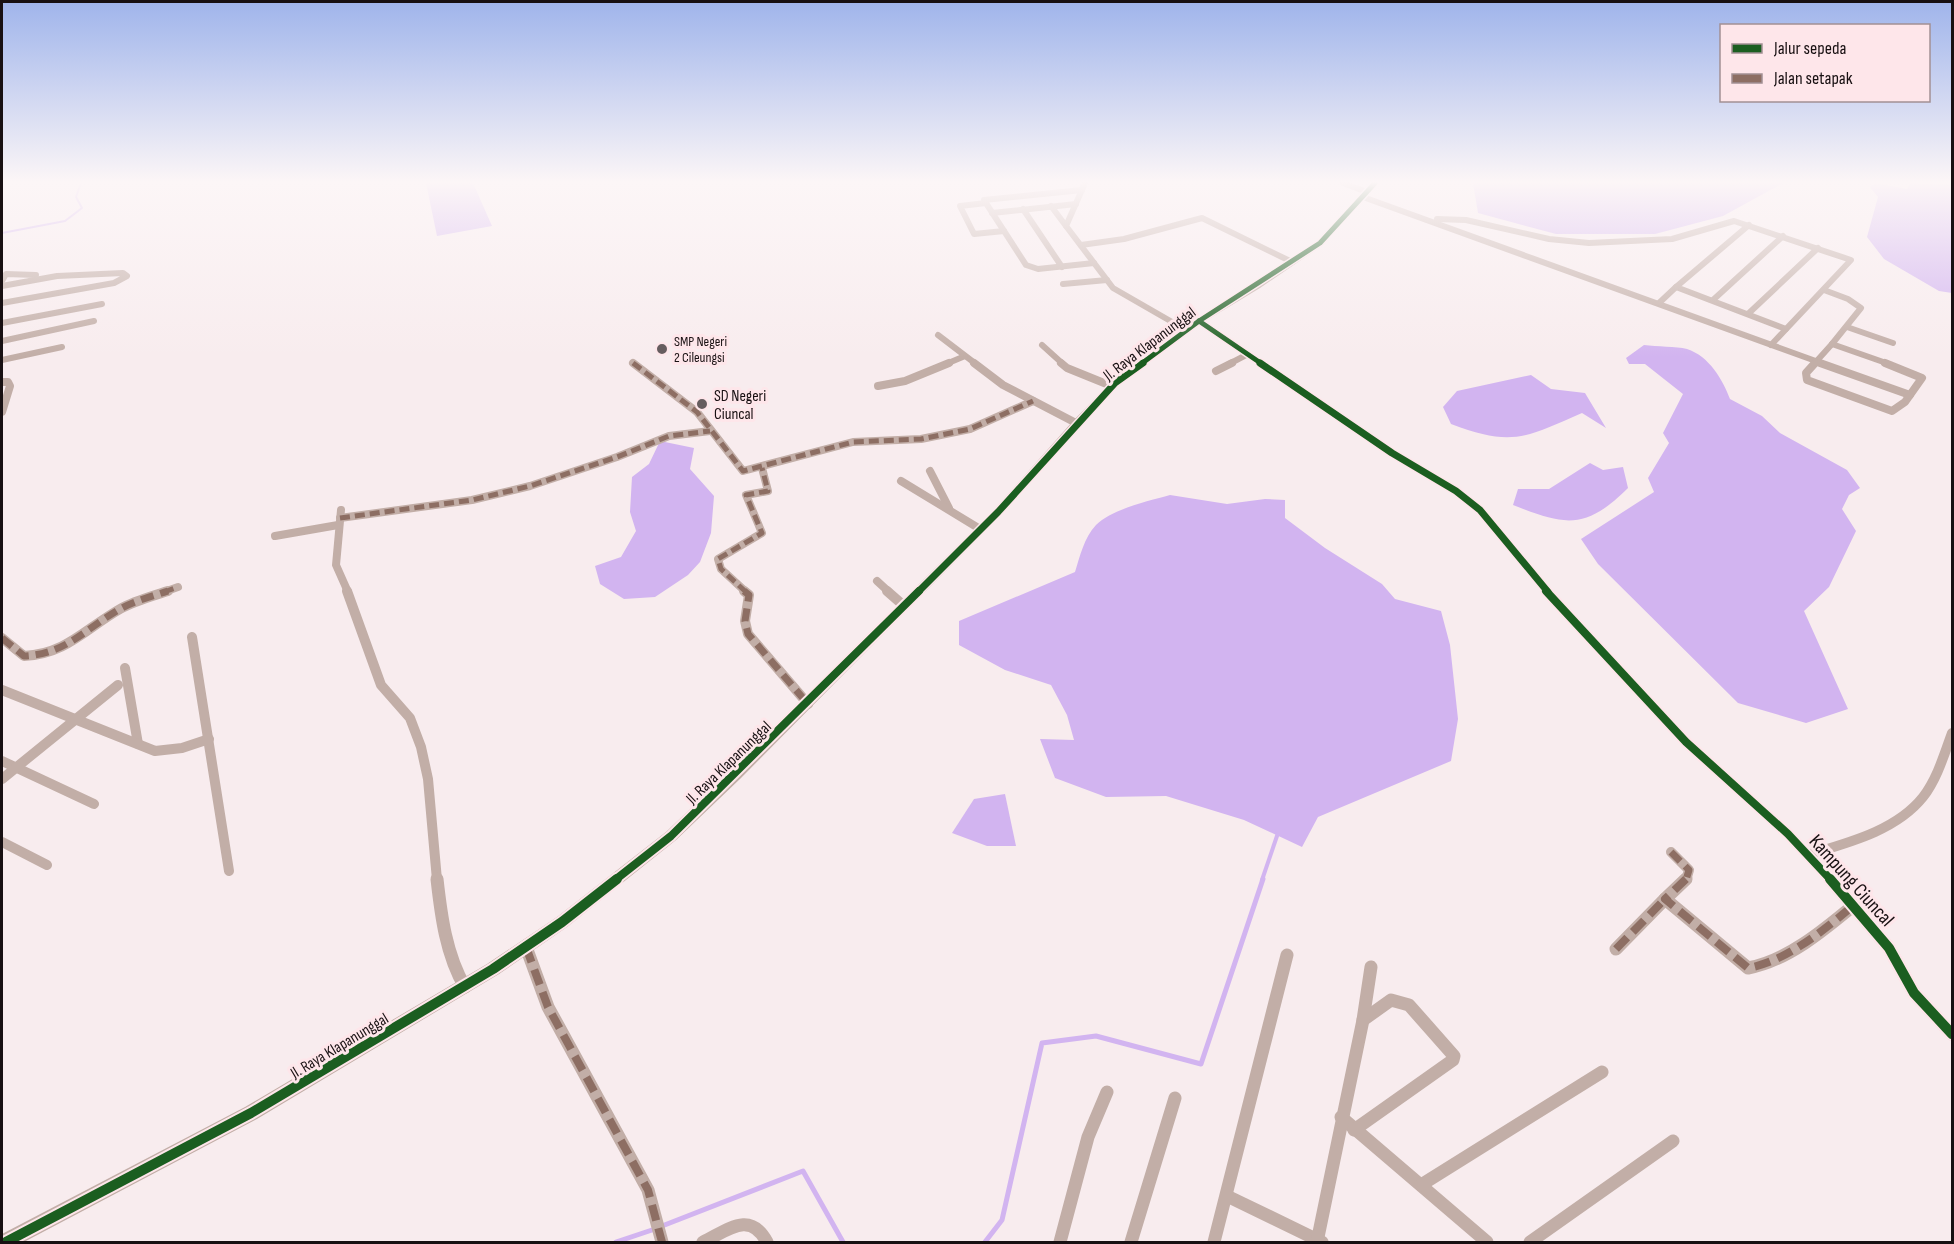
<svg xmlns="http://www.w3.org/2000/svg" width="1954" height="1244" font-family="'Sofia Sans Condensed',sans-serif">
<rect width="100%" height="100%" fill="#f8ecee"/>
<!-- water -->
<g fill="#d2b4f0">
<path d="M426,183H473L492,226L437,236Z"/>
<path d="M1473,183H1783L1723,216L1655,234H1556L1478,213Z"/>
<path d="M1875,183L1907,189L1911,183L1952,185V293L1939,291L1884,259L1867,237L1878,197L1870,187Z"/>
<path d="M1644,345C1657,347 1676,346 1687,349C1709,356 1723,380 1730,399L1762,416L1780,433L1847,470L1860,488L1849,495L1842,509L1856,531L1829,587L1804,611L1848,709L1806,723L1738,703L1598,564L1581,539L1654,492L1648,478L1669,443L1663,433L1683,394L1645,364H1629L1626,358Z"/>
<path d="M1531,375L1551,389L1585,393L1606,428L1582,413C1525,438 1512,447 1451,424L1443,407L1457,391Z"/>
<path d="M660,441L694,448L690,469L714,496L711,533L700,562L688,575L655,597L624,599L600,584L595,566L621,557L636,531L630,512L632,477L649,464Z"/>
<path d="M1590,463L1603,470L1623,467L1628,488C1586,530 1565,526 1513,505L1518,489H1549Z"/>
<path d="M1170,495L1227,504L1265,499L1285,500V518L1325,548L1382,584L1395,599L1441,611L1450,645L1458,719L1451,761L1318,817L1302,847L1244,820L1166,796L1106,797L1055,778L1040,739L1074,740L1067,715L1051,685L1005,670L959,645V621L1075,572C1080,556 1084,538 1096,525C1112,509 1149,501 1170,495Z"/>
<path d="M1005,794L1016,846H987L952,833L974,799Z"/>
</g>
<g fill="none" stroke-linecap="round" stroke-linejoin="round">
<!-- stream-far2 -->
<path stroke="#d2b4f0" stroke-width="2" d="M2,233L65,221L82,208L76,197L81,183"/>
<!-- stream-far1 -->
<path stroke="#d2b4f0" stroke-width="4" d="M1262,880L1278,833"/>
<!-- stream -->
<g stroke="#d2b4f0" stroke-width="5">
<path d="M662,1226L803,1171L843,1242"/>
<path d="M616,1242L655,1229"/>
<path d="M985,1242L1002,1220L1042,1043L1096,1036L1201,1064L1263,879"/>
</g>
<!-- minor-far3 -->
<g stroke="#c2aea7" stroke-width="6">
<path d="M1085,183L1066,226L1113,288L1186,330"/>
<path d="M1343,183L1367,192"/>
<path d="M1082,190L984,200L1026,265L1038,269L1094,263"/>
<path d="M1363,197L1824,364"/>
<path d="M986,203L960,206L974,234L1004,231"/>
<path d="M1051,206L1066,226"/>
<path d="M1023,209L1062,267"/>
<path d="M992,213L1076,204"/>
<path d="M1437,219L1466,220L1549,239L1589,243L1672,239L1734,221L1851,260L1771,345"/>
<path d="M1749,225L1676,287L1786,329"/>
<path d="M1081,245L1124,239L1202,218L1292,262"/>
<path d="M2,281L6,274L36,275"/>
<path d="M1063,284L1107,280"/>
<path d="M2,286L57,276L123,273L127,276L114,283L2,303"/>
<path d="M1824,290L1848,299L1861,308L1832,344"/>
<path d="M1713,300L1783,236"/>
<path d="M1659,303L1676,287"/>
<path d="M1749,313L1818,248"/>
<path d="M1199,321L1262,364"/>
<path d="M2,323L102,304"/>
<path d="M1847,327L1893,343"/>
<path d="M938,335L976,364"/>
<path d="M2,341L94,321"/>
<path d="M1832,344L1889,364"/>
<path d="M1042,345L1063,364"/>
<path d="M2,360L62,347"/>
<path d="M946,364L965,356"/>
<path d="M1229,364L1248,354"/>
<path d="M1814,364L1832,344"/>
</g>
<!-- minor-far2 -->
<g stroke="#c2aea7" stroke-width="8">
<path d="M633,363L697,412L743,471L853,442L921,439L970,429L1033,401"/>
<path d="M974,363L1003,385L1076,423"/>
<path d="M1061,363L1067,368L1109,385L1115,383"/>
<path d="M1260,363L1392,453L1456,491L1480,510L1548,592"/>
<path d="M1815,363L1806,373L1807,380L1892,411L1905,402L1922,378L1885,363"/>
<path d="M1820,363L1910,395"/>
<path d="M1216,371L1232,363"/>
<path d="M2,382H8L10,386L2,412"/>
<path d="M878,386L905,381L949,363"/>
<path d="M930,471L949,508"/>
<path d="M901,481L980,529"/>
<path d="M341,510L336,565L348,592"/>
<path d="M340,518L472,500L530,486L617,457L669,436L710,431"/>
<path d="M275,536L338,525"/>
<path d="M877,581L889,592"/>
<path d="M164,592L178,587"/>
<path d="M746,592L721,569L718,559L762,533L746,495L768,491L762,468"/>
</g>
<!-- minor-far1 -->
<g stroke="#c2aea7" stroke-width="10">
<path d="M347,591L381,685L410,718L421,747L428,779L437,880"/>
<path d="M744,591L749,595L745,621L748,634L808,704"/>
<path d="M887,591L903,605"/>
<path d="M1546,591L1686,742L1788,834L1831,880"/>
<path d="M192,637L229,871"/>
<path d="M2,638L24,656C66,654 85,629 120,609C134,601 153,596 168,591"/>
<path d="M125,668L138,744"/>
<path d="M2,690L155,751L182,748L209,739"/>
<path d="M2,761L94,804"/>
<path d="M2,779L118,685"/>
<path d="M2,842L47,865"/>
<path d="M1671,852L1689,870L1686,880"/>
<path d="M1807,855C1847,843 1896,831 1923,797C1937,779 1944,755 1952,733"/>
</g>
<!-- minor -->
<g stroke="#c2aea7" stroke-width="13">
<path d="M437,879C441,915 446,955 465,987"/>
<path d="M1686,879L1665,899L1748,968C1787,961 1824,930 1854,905"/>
<path d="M1830,879L1889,948L1914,993L1952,1034"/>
<path d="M526,947L548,1007L648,1190L662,1242"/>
<path d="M1616,949L1665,899"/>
<path d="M1341,1117L1487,1242"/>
<path d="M1354,1130L1453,1060L1454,1056L1409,1005L1391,1000L1363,1020"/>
<path d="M1421,1185L1602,1072"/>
<path d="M1227,1196L1322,1242"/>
<path d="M703,1242C728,1230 750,1210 767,1242"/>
<path d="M1060,1242L1088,1137L1107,1092"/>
<path d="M1131,1242L1175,1098"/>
<path d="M1214,1242L1287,955"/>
<path d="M1317,1242L1363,1020L1371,967"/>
<path d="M1530,1242L1673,1141"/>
</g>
<!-- tertiary -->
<path fill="#c2aea7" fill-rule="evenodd" d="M1371,183H1379L1323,245L1260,288L1202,323L1118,385L1079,425L1002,514L741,778L676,840L567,927L499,974L257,1119L24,1242H2V1234L245,1107L487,964L557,917L666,832L731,770L994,510L1073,421L1112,381L1196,319L1254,284L1317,241Z"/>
<!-- quiet-far2 -->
<g stroke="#8d6e63" stroke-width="5" stroke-dasharray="10 5" stroke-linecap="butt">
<path d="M633,363L697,412L743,471L853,442L921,439L970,429L1033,401"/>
<path d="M340,518L472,500L530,486L617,457L669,436L710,431"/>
<path d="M164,592L178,587"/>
<path d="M746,592L721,569L718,559L762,533L746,495L768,491L762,468"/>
</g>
<!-- quiet-far1 -->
<g stroke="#8d6e63" stroke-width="7" stroke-dasharray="13 7" stroke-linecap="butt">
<path d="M744,591L749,595L745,621L748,634L808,704"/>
<path d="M2,638L24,656C66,654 85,629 120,609C134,601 153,596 168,591"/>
<path d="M1671,852L1689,870L1686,880"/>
</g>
<!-- quiet -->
<g stroke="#8d6e63" stroke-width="8" stroke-dasharray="16 8" stroke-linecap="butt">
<path d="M1686,879L1665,899L1748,968C1787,961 1824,930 1854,905"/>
<path d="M526,947L548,1007L648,1190L662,1242"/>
<path d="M1616,949L1665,899"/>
</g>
<!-- cycleway-far3 casing -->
<g stroke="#fee6ea" stroke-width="8">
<g id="cycleway-far3">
<path d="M1199,321L1262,364"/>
<path d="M1141,364L1199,321L1320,243L1375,183"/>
</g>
</g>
<!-- cycleway-far2 casing -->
<g stroke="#fee6ea" stroke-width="10">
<g id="cycleway-far2">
<path d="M1260,363L1392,453L1456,491L1480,510L1548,592"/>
<path d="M918,592L998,512L1115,383L1143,363"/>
</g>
</g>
<!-- cycleway-far1 casing -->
<g stroke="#fee6ea" stroke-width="12">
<g id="cycleway-far1">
<path d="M1546,591L1686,742L1788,834L1831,880"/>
<path d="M615,880L671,836L919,591"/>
</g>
</g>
<!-- cycleway casing -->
<g stroke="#fee6ea" stroke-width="14">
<g id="cycleway">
<path d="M1830,879L1889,948L1914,993L1952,1034"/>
<path d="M6,1242L251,1113L493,969L562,922L617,879"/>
</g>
</g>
<!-- cycleway-far3 -->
<use href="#cycleway-far3" stroke="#1b5e20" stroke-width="5"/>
<!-- cycleway-far2 -->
<use href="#cycleway-far2" stroke="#1b5e20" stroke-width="7"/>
<!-- cycleway-far1 -->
<use href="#cycleway-far1" stroke="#1b5e20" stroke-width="8"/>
<!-- cycleway -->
<use href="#cycleway" stroke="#1b5e20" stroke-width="10"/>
</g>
<!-- sky -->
<linearGradient id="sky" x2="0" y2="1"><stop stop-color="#9fb4eb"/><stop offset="0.51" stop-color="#fcf6f7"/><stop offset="1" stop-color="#fcf6f7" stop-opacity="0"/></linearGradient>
<rect width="1954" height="357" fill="url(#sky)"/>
<!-- markers -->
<g fill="#665d5f" stroke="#fee6ea" stroke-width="2">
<circle cx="662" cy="349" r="6"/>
<circle cx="702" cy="404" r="6"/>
</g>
<g text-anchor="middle" stroke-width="6" stroke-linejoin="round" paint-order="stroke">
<!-- far-poi labels -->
<g font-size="14" fill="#181012" stroke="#fee6ea" text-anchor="start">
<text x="674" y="346">SMP Negeri<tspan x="674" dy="16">2 Cileungsi</tspan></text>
</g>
<!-- street labels -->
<g font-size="16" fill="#181012" stroke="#fee6ea">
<text transform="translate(1149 343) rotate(-37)" y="6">Jl. Raya Klapanunggal</text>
<text transform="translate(728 762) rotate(-44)" y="6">Jl. Raya Klapanunggal</text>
<text transform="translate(339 1045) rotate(-31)" y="6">Jl. Raya Klapanunggal</text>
</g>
<!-- poi labels -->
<g font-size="16" fill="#181012" stroke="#fee6ea" text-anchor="start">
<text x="714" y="401">SD Negeri<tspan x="714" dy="18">Ciuncal</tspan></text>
</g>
<!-- near-street labels -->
<g font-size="20" fill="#181012" stroke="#fee6ea">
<text transform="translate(1852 880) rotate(48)" y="7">Kampung Ciuncal</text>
</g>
</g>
<!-- border -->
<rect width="1954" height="1244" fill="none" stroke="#181012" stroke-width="6"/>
<!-- legend -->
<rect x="1720" y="24" width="210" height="78" fill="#fee6ea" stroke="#a29094" stroke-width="1.5"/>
<rect x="1732" y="44" width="30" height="9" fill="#1b5e20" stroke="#a29094" stroke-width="1.5"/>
<text x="1774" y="54" font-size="18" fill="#181012">Jalur sepeda</text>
<rect x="1732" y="74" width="30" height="9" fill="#8d6e63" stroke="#a29094" stroke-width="1.5"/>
<text x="1774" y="84" font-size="18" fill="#181012">Jalan setapak</text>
</svg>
